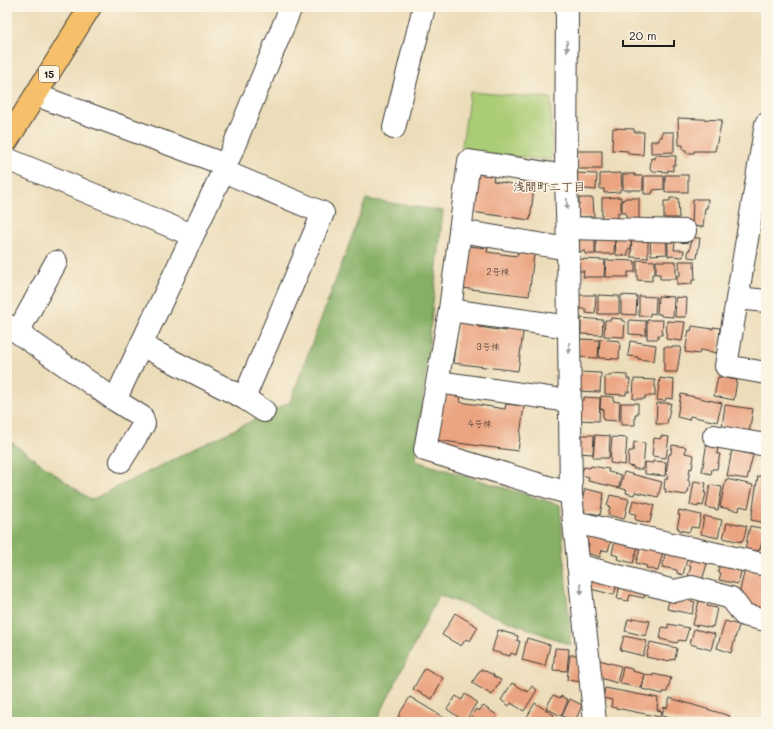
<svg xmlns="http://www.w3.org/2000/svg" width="773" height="729" font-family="Mali,'Klee One',sans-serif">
<rect width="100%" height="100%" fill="#fcf5e5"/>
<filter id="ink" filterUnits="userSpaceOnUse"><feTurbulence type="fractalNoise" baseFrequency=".025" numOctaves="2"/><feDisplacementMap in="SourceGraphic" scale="8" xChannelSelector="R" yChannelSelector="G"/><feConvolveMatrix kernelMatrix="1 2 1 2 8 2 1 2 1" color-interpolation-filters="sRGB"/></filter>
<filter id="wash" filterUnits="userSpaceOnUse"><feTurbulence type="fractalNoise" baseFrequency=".012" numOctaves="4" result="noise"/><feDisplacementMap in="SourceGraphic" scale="16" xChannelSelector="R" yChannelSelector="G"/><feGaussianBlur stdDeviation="0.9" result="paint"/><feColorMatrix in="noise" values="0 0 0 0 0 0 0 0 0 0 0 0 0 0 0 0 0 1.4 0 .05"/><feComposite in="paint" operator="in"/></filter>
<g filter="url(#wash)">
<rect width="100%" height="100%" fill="#ecddba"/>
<!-- green -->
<path fill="#aacc75" stroke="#637448" d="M470,92L551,98L552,160L461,152Z"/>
<!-- forest -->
<path fill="#87b066" stroke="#526641" d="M366,199L443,211L416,461L560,505L571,645L439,595L376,722H7V439L91,500L290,402Z"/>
<g id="blocks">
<!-- building -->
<g fill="#eba481">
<path d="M678,118L722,120L715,151H694V153H686V150L683,149V145H679Z"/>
<path d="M613,128L634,129V132H644L643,155L628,154V151L612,150Z"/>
<path d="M662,132H674V152L651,153V141H659V137H662Z"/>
<rect x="577" y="151" width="25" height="18"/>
<path d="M656,155L676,156L675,165H673V171L668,170V172L653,171L650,169L651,158L655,159Z"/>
<path d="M576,173L597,174L596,190L575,188Z"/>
<path d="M621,173L622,189H620V192L604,193V189H600V174Z"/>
<path d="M475,174L494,176L493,181L519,185L520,179L535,181L530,220L471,212Z"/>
<path d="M623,174H635V176H643V190H623Z"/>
<rect x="665" y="175" width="23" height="17"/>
<path d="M644,176H664V189L653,190L652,194H644Z"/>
<path d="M621,197V213L618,212V219H602V198Z"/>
<path d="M579,198H593L594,217H577V204H579Z"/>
<path d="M625,198H639V219H626V213H622V200H624Z"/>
<path d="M670,198H678L679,218H664V201H670Z"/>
<path d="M693,199H708L707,208H705L703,227L692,226Z"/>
<path d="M584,234H595V254H585V251L577,252V240H581Z"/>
<path d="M596,234L615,235L614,254H596Z"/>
<path d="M615,235H631V249H628V256L616,255Z"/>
<path d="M632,235L648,237V258L631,257Z"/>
<path d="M666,236L667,254L651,255L650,237Z"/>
<path d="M691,238H700L697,258L688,257V250H690Z"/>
<path d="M668,242H675L674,250H684L683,257L668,256Z"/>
<path d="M467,246L488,248L487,252L517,256L518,252L534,254L529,296L462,288Z"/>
<path d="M578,259L605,260L604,277H583L584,271H578Z"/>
<path d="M606,260L635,261V272H628V277H605Z"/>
<path d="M637,260L655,261V274H652V281L637,280Z"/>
<path d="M656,261H676V279H660V274H656Z"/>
<path d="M679,261H694L695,280H692V284L677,285V276H680Z"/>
<path d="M579,295H596L595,314L586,313V309H578Z"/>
<path d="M598,295L619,296V314H598Z"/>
<path d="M621,295L637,296L636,315L621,314Z"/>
<path d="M639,296L656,297L655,314L650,313V316H639Z"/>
<path d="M658,296L674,297L673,317L661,316V314H657Z"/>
<path d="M676,297L687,298L686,317H675Z"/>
<path d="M459,317L479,319L478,327L506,331L507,323L524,325L518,371L453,363Z"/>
<path d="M581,318L603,320L602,335L581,334Z"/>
<path d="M611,318L622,319V321H625L624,337L604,336L605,320H611Z"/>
<path d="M629,320L646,321V335L629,334Z"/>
<path d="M647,320H663L662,335H658V339H647Z"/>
<path d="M667,321L685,322L682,341L666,339Z"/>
<path d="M692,326L713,329V327L720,328L719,341H720L718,353L700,350L699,354L685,352L689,330L691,331Z"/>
<path d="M579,339L599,340L598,358L578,357Z"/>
<path d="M600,339L620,341L619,359L599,358Z"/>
<path d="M630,341L656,345L654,361L638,359V357L628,356Z"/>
<path d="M664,347H681L677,372H664Z"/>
<path d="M577,372L601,373L600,392L576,391Z"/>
<path d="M611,374L627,375V379H630L629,392H626V395L605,394V376H611Z"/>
<path d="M718,377L737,380L734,400L714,396Z"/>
<path d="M660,378L674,380L673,399L666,398L665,401L657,400Z"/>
<path d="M634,379L655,380V396H645V399H633Z"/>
<path d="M442,393L461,395L460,402L505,409L506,404L524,406L518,451L435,440Z"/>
<path d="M681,394L722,403L717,422L690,416L689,420L677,417Z"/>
<path d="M601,396L614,397L613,401L620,402L619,421L603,420V409H600Z"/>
<path d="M584,397L600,398L599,421L579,420L580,400H584Z"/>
<path d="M621,403H638V414H635V425H621Z"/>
<path d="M657,403H671L667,424H656Z"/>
<path d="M725,405L753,409L749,433L722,427Z"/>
<path d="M582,435H594L593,454L578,453L579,441H582Z"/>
<path d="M595,435L610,436L609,458H593Z"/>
<path d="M661,436L669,437L666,458L652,456L654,438L660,439Z"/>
<path d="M612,437L627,438L625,465L610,463Z"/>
<path d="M634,442L645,443L643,469H633L634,467L628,466L629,451H633Z"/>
<path d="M707,442L718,446L717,454H720L717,469H712L711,474L702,472Z"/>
<path d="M672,445L686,447L685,453L694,455L692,469L690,468L688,481L690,482L688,493H687L686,495L665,492L666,489H664L665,479H667L668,474H666L669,454H671Z"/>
<path d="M732,450L753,455L747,479L727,476Z"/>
<path d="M653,461L666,462L665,476L645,474V462L653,463Z"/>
<path d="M591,466L609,469L608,472L621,475L619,488L588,481L589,477L581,475L584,467L590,468Z"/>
<path d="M624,472L662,482L658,497L635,492L634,495L626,493L627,490L620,488Z"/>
<path d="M758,476L766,477V523L751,520Z"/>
<path d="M726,479L753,485L748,508L740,506L739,511L720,507Z"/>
<path d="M694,481L706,483L704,493H706L703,506L698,505V507L690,505Z"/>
<path d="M710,485L722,487L718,510L706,507Z"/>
<path d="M585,489L604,493L600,515L590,513V514L584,513L585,509L579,508L582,497H583Z"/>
<path d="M610,495L629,499L624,519L608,515L610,507L607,506Z"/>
<path d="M633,500L654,505L650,522L649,523L636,520L635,519L636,514L630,513Z"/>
<path d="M679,510L701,515L698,528L691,527L690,531H689L688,532L679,530V528H677L680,515H678Z"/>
<path d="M704,516L722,520L718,538L701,534Z"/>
<path d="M727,523L732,524L733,523L747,526L743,541L741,540V542L723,538Z"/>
<path d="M750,526L766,529V543L762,542L760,549L756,551L745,549Z"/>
<path d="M587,535L611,541L608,551L602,550L600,557L587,553L589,544L585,543Z"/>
<path d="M615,540L638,546L633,563L617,559L618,556L612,554Z"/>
<path d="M641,545L663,552L658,571L646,568L647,566L636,563Z"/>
<path d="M666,551L688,556L683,575L677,573V570L662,567Z"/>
<path d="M692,555L708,560L702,581L688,577L691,566H689Z"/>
<path d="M720,563L742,568L738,584L719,580L721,573L718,572Z"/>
<path d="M745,569L766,573V613L752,610L739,594Z"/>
<path d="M590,578L617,584L614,595L587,588Z"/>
<path d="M620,584L646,590L644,598L630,595L628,601L617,599Z"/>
<path d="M670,596L695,602L692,614L667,609Z"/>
<path d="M699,601L708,603L707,606L717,608L713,627L711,626V628L697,625V626L692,625L693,621H694Z"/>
<path d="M455,613L478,627L470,641L466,639L461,646L442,635Z"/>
<path d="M633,618L650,621L646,636L625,631L628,619L632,620Z"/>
<path d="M725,621L739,625L731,653L717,648Z"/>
<path d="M668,624L689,628L685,641L679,640L677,643L660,639L662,627L668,628Z"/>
<path d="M694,629L715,634L711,650L690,644Z"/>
<path d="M498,630L518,636L517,641H520L516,655L511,653L510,656L492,651Z"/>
<path d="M624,636L647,641L643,656L620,650Z"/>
<path d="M527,638L550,645L545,666L522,660Z"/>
<path d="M650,642L677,648L675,659L666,661L646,657Z"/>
<path d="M555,648L569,649L567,671L553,670Z"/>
<path d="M570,655H580L582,682L567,680Z"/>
<path d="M599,660L621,666L617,683L597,677Z"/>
<path d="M623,667L632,669V671L644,674L641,688L621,684L620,682Z"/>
<path d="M425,668L443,678L432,699L413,689Z"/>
<path d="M481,669L494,675L493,676L501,680L492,695L472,683Z"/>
<path d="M645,674L653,676V674L671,678L667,692H663V694L642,689Z"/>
<path d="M512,683L528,692L532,686L537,690L524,711L511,703L509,706L501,700Z"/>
<path d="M605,688L658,698L657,710L662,711L660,717L611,707L612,700L603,698Z"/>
<path d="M465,694L477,702L465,722L447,709L456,696L462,700Z"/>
<path d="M553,695L560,698L561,696L568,700L561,716L546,708Z"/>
<path d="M410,697L451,722H408L398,716Z"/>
<path d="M670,698L730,716L728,722H685L662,716L664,707L667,708Z"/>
<path d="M570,699L582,705L575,722L562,716Z"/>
<path d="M535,703L554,715L549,722H534L527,717Z"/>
<path d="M483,706L497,715L493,722H468L476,709L479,711Z"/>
</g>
</g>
</g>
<g filter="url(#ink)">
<use href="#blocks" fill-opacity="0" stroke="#3b3934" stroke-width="1"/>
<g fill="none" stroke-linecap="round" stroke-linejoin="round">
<!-- minor casing -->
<g stroke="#3b3934" stroke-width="24">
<g id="minor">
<path d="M567,7L566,176L568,249L571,494L595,722"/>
<path d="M36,95L226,165"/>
<path d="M766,124L726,366L766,373"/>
<path d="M394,128L424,7"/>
<path d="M7,159L192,235"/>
<path d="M223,171L323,213L244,398"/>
<path d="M566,176L469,161L450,310L425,450L571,494"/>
<path d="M568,228L685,231"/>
<path d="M460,231L568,249"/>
<path d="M738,298L766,301"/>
<path d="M450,310L569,327"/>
<path d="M7,325L115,400L142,417L144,424L121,461"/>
<path d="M18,332L56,262"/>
<path d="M141,345L244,398L264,411"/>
<path d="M438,382L569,401"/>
<path d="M115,400L226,165L291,7"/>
<path d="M714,436L766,445"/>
<path d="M574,522L766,565"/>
<path d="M578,565L674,591L692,587L731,598L744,615L766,620"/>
</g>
</g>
<!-- major casing -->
<g stroke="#3b3934" stroke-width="24">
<path id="major" d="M7,141L90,7"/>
</g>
<!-- minor -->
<use href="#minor" stroke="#fff" stroke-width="22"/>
<!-- major -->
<use href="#major" stroke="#f6c06b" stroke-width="22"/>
</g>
<!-- one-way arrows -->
<defs><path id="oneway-solid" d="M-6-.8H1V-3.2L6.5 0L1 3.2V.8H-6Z"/></defs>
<g fill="#999">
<use href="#oneway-solid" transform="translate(567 46) rotate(90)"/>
<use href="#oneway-solid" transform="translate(567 204) rotate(88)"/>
<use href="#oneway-solid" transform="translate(569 348) rotate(90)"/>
<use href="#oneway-solid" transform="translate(581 589) rotate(84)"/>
</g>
</g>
<g text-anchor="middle" stroke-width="3" stroke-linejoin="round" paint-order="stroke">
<!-- number labels -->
<g font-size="9" fill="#503e35">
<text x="498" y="275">2号棟</text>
<text x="488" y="350">3号棟</text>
<text x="480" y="427">4号棟</text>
</g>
<!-- shield labels -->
<rect fill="#fcf5e5" stroke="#5f5d58" stroke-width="1" x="39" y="66" width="20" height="16" rx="3"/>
<g font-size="10" font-weight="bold" fill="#1c1c1c">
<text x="49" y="78">15</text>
</g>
<!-- neighbourhood labels -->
<g font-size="12" font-weight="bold" fill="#644c3f" stroke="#fcf5e5">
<text x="549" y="191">浅間町二丁目</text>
</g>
</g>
<!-- margin -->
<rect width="773" height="729" fill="none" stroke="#fcf5e5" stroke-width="24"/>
<!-- scale -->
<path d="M623 40v6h51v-6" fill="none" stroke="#1c1c1c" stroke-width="2"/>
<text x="629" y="40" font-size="12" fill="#1c1c1c" stroke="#fcf5e5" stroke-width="3" paint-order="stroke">20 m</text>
</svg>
